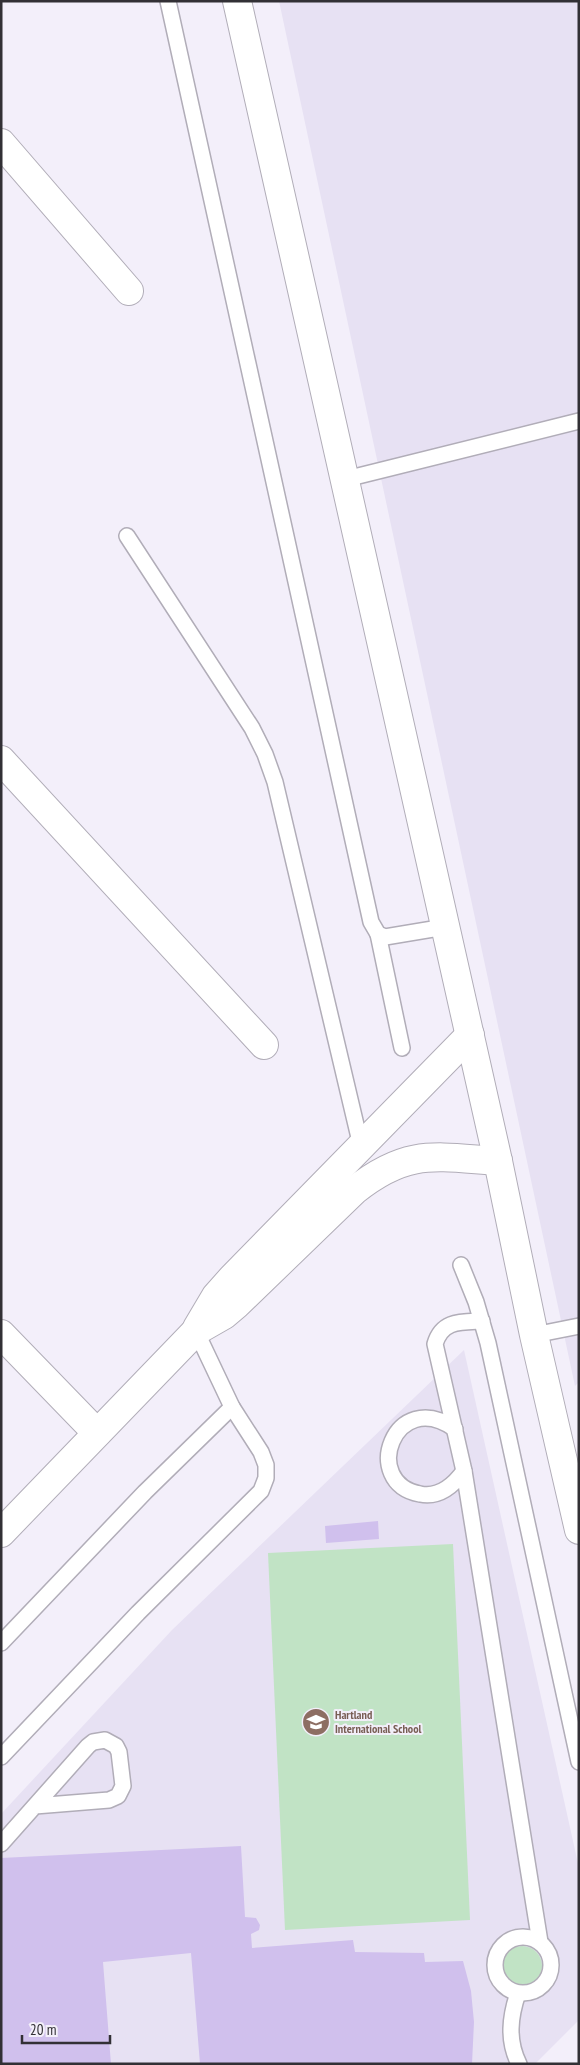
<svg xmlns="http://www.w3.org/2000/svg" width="580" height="2065" font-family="'PT Sans Narrow',sans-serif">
<rect width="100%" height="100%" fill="#f3effa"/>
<!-- built -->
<g fill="#e7e1f3">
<path d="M279,1H579V1382L575,1386Z"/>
<path d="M464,1350L579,1868V2020L535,2064H1V1814L172,1630Z"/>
</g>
<!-- green -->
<g fill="#c1e3c5">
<path d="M453,1544L470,1920L285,1930L268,1553Z"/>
<circle cx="522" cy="1966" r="20"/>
</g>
<!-- building -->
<g fill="#d0c0ed">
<path d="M378,1521L379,1539L326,1543L325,1526Z"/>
<path d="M241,1846L245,1917L256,1918L260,1925L259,1930L251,1934L252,1948L353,1940L355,1952L424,1953L425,1962L463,1961L471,1991L474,2022L472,2064H200L191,1953L103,1962L111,2064H1V1858Z"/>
</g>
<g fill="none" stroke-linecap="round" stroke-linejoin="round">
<!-- lane casing -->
<g stroke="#b1adb8" stroke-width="18">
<g id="lane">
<path d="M168,1L371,922L378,934L385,937L445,927"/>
<path d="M346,479L579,421"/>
<path d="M127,536L252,728L265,754L275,782L361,1146"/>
<path d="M378,934L402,1048"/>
<path d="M461,1265L476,1302L488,1343L579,1762"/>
<path d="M482,1321C461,1322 442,1320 435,1344L464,1471L540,1942"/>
<path d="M534,1335L579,1326"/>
<path d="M455,1429C394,1386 360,1483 420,1494C439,1498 453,1486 464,1471"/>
<path d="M1,1643L145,1492L232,1407"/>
<path d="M1,1757L138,1613L261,1491L266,1478V1465L261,1452L232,1407L196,1331"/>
<path d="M1,1844L88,1746L93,1742L105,1740L116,1746L119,1752L123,1786L118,1796L109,1800L35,1806"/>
<circle cx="523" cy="1965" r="28"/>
<path d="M518,1993C510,2017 507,2040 519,2064"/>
</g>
</g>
<!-- street casing -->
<g stroke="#b1adb8" stroke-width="30">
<g id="street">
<path d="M237,1L498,1161L534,1335L579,1530"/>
<path d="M1,143L129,291"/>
<path d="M1,760L264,1045"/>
<path d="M197,1328L216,1296L232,1278L470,1035"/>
<path d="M1,1334L97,1433"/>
<path d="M1,1533L196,1331L224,1315L237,1304L355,1190C408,1148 436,1157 498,1161"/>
</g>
</g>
<!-- lane -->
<use href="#lane" stroke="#fff" stroke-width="15"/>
<!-- street -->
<use href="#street" stroke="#fff" stroke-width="28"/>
</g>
<!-- icons -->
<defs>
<g id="school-disc" transform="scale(1.4375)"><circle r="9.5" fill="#8d6e63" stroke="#f3effa"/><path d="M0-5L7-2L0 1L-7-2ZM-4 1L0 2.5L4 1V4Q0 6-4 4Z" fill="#fff"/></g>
</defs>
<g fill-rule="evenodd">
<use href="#school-disc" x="316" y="1722"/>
</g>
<g text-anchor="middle" stroke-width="4" stroke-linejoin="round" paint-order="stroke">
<!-- education labels -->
<g font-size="12" font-weight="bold" fill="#785e54" stroke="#f3effa" text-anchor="start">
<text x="335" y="1719">Hartland<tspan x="335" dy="14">International School</tspan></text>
</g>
</g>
<!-- border -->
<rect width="580" height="2065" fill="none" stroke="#323035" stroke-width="5"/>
<!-- scale -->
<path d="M22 2035v8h88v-8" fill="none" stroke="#323035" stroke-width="2.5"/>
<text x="30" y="2035" font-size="15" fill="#323035" stroke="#f3effa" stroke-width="4" paint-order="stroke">20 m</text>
</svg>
